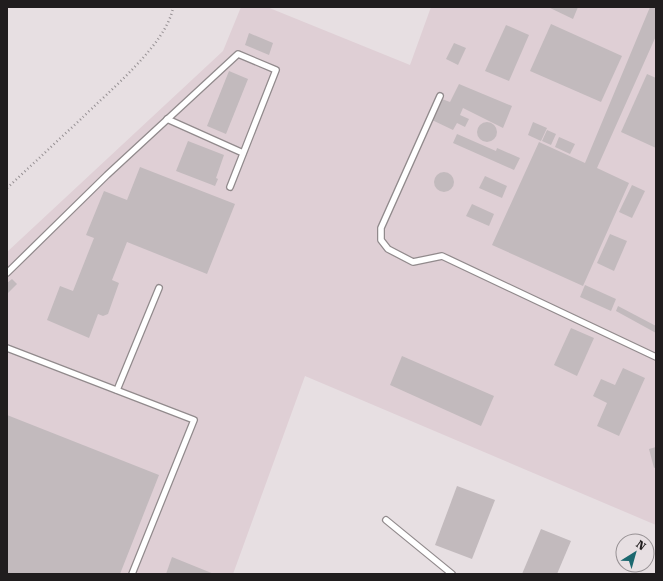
<svg xmlns="http://www.w3.org/2000/svg" width="663" height="581" font-family="'Roboto Serif',serif">
<rect width="100%" height="100%" fill="#e7dfe2"/>
<!-- built -->
<path fill="#dfcfd5" d="M241,7H267L410,65L431,7H656V525L305,376L233,574H7V252L223,51Z"/>
<!-- building -->
<g fill="#c2babd">
<path d="M548,7H578L573,19Z"/>
<path d="M650,7H656V36L597,168L629,183L583,286L492,245L539,142L585,163Z"/>
<path d="M551,24L622,56L601,102L530,71Z"/>
<path d="M506,25L529,35L509,81L485,71Z"/>
<path d="M249,33L273,43L269,55L245,45Z"/>
<path d="M454,43L466,48L458,65L446,59Z"/>
<path d="M229,71L248,79L226,134L207,126Z"/>
<path d="M647,74L656,78V148L621,132Z"/>
<path d="M459,84L512,106L503,128L463,108L460,115L469,119L465,127L457,123L453,130L432,120L442,99L450,102Z"/>
<path d="M533,122L547,128L541,141L528,135Z"/>
<circle cx="487" cy="132" r="10"/>
<path d="M547,130L556,134L551,145L542,141Z"/>
<path d="M457,134L496,151L497,148L520,158L514,170L453,143Z"/>
<path d="M559,137L575,144L570,154L555,147Z"/>
<path d="M188,141L224,155L216,178L218,179L215,186L176,171Z"/>
<path d="M140,167L235,204L207,274L127,242L112,280L119,283L108,314L103,316L98,314L89,338L47,320L60,286L73,291L94,238L86,235L104,191L127,200Z"/>
<circle cx="444" cy="182" r="10"/>
<path d="M485,176L507,186L502,198L479,188Z"/>
<path d="M632,185L645,191L632,218L619,212Z"/>
<path d="M472,204L494,214L489,226L466,216Z"/>
<path d="M610,234L627,241L614,271L597,263Z"/>
<path d="M12,279L17,284L7,294V283Z"/>
<path d="M585,285L616,299L611,311L580,297Z"/>
<path d="M618,306L656,326V333L616,311Z"/>
<path d="M571,328L594,338L577,376L554,365Z"/>
<path d="M402,356L494,396L481,426L390,385Z"/>
<path d="M623,368L645,378L619,436L597,426L607,403L593,396L601,379L615,385Z"/>
<path d="M7,415L159,475L120,574H7Z"/>
<path d="M656,447V467L654,468L649,449Z"/>
<path d="M457,486L495,500L472,559L435,545Z"/>
<path d="M541,529L571,541L557,574H522Z"/>
<path d="M172,557L214,574H166Z"/>
</g>
<g fill="none" stroke-linecap="round" stroke-linejoin="round">
<!-- lane casing -->
<g stroke="#918a8c" stroke-width="8">
<g id="lane">
<path d="M440,96L381,228V240L388,249L413,262L442,256L656,357"/>
<path d="M167,119L243,153"/>
<path d="M7,273L107,175L238,54L276,70L230,187"/>
<path d="M7,348L194,420L132,574"/>
<path d="M117,390L159,288"/>
<path d="M386,520L452,574"/>
</g>
</g>
<!-- path -->
<path stroke="#969093" stroke-width="2.5" stroke-dasharray="1 3" stroke-linecap="butt" d="M7,188C32,165 56,142 81,119C107,93 168,43 173,7"/>
<!-- lane -->
<use href="#lane" stroke="#fff" stroke-width="5.5"/>
</g>
<!-- border -->
<rect width="663" height="581" fill="none" stroke="#201d1e" stroke-width="16"/>
<!-- north arrow -->
<g transform="translate(635 553) rotate(37)"><circle r="19" fill="#e7dfe2" stroke="#979194"/>
<path d="M0-3L7 15L0 10L-7 15Z" fill="#1c686f"/>
<text y="-6" font-size="11" font-weight="bold" text-anchor="middle" fill="#201d1e">N</text>
</g>
</svg>
